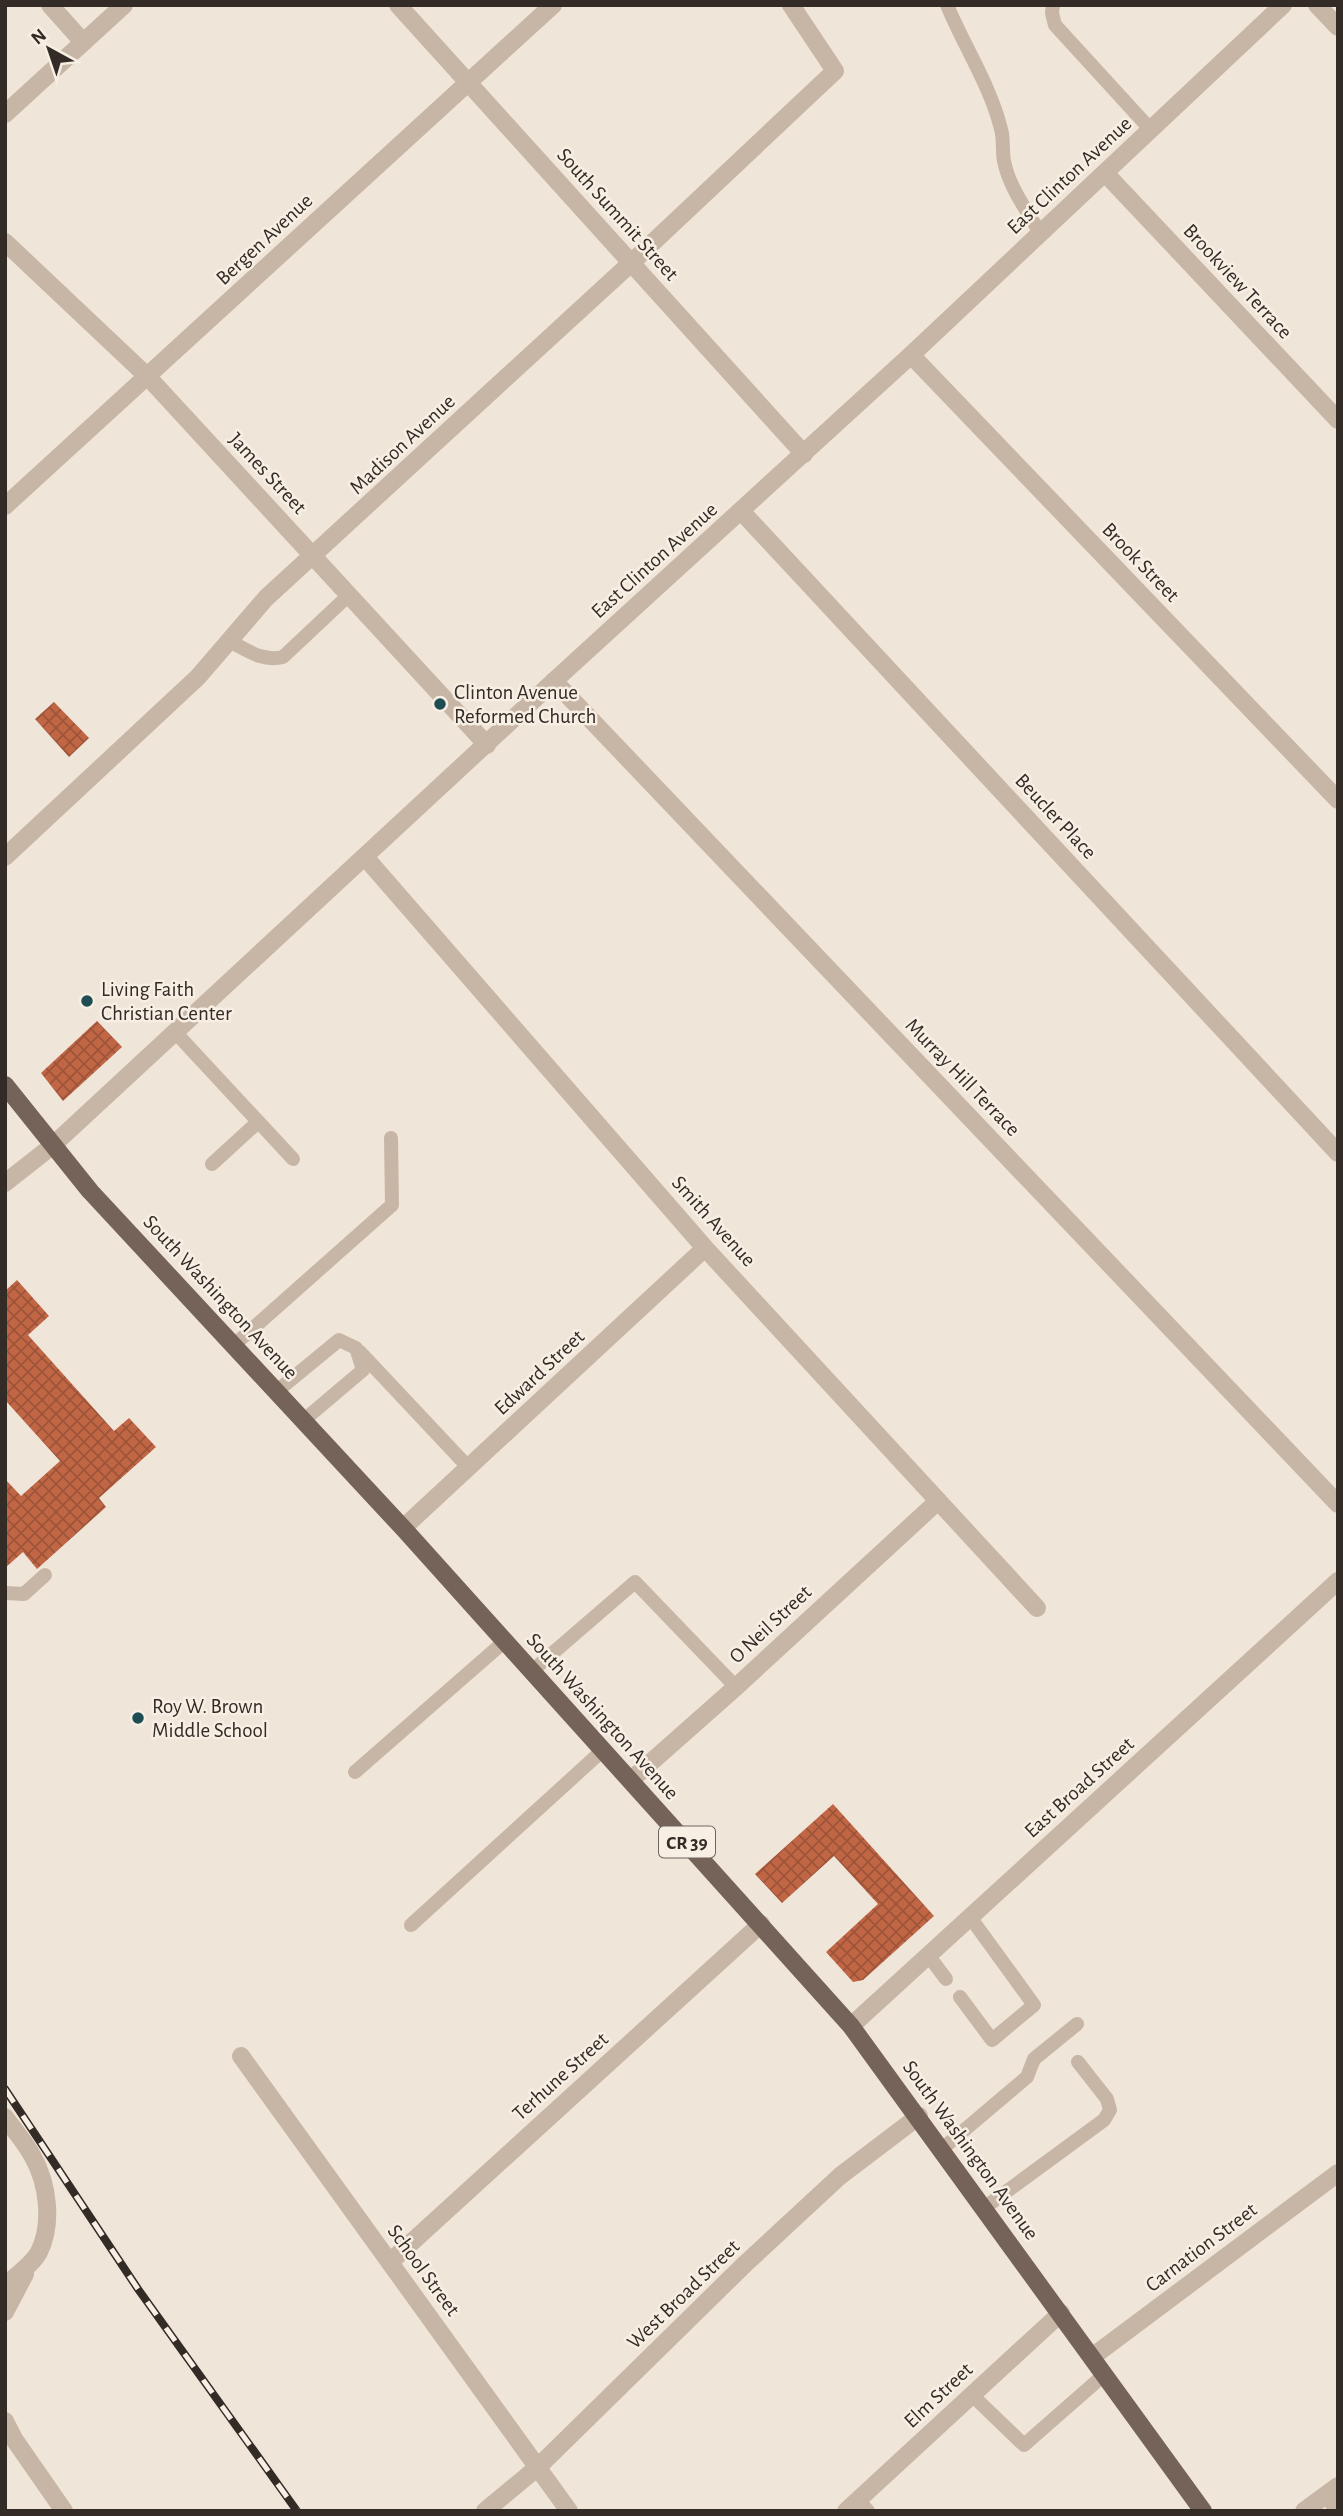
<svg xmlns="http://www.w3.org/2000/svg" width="1343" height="2516" font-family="'Alegreya Sans',sans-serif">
<defs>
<pattern id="building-cross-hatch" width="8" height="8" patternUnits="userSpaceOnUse" patternTransform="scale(1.75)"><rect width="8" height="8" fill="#c16645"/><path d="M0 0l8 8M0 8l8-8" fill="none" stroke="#9d5439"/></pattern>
</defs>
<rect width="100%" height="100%" fill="#f0e5d9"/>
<!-- building -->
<g fill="url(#building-cross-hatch)">
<path d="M54,702L89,738L69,757L35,719Z"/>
<path d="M97,1021L122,1047L63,1101L41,1073Z"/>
<path d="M17,1280L49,1316L28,1335L114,1431L129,1418L156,1447L99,1498L106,1507L37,1569L23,1552L5,1568V1479L21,1496L60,1461L5,1400V1291Z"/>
<path d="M833,1804L934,1916L863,1980L853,1982L826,1952L878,1904L834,1856L782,1903L755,1874Z"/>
</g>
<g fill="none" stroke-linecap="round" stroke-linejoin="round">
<!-- service -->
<g stroke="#c7b6a5" stroke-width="14">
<path d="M947,5C964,46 990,85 1001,129C1004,139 1002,151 1004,161C1009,187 1027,211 1041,234"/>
<path d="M1053,5L1052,13L1055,25L1151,130"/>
<path d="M229,641C247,650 262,662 283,657L349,595"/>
<path d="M175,1032L293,1159"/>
<path d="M212,1164L258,1122"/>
<path d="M234,1345L392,1205L391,1138"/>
<path d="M360,1352L469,1468"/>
<path d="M277,1391L339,1340L356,1348L363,1370L304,1420"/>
<path d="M5,1593L24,1594L45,1575"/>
<path d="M532,1671L635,1582L736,1687"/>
<path d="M355,1772L505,1641"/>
<path d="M411,1925L603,1750"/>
<path d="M928,1955L946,1979"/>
<path d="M960,1997L992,2040L1034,2005L970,1917"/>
<path d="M942,2149L1027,2077L1034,2059L1077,2024"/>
<path d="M984,2208L1104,2120L1110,2110L1107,2099L1078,2062"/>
<path d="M972,2395L1024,2445L1105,2374"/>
<path d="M1325,2495L1337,2511"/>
<path d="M858,2500L868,2511"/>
</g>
<!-- minor -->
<g stroke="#c7b6a5" stroke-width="18">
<path d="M50,5L83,42"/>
<path d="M398,5L804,454"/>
<path d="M1317,5L1338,27"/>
<path d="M5,114L124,5"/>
<path d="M1105,173L1338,420"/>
<path d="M5,242L148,377L487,745"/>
<path d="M911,355L1338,800"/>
<path d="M5,506L553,5"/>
<path d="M741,511L1338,1153"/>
<path d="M554,681L1338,1504"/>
<path d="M5,857L198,677L266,598L631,263L835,71L791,5"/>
<path d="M365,857L705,1248L1037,1608"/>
<path d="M403,1528L705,1248"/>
<path d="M631,1780L736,1687L938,1501"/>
<path d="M851,2026L1338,1581"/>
<path d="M241,2056L569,2511"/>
<path d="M5,2117C14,2130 26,2143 33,2157C48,2184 53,2224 39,2252C33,2264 15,2276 5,2286"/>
<path d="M390,2262L761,1924"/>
<path d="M5,2312L25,2274"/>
<path d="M1092,2357L1338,2173"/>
<path d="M5,2421L14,2439L64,2511"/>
<path d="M485,2511L538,2467L745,2264L840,2176L919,2116"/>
<path d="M846,2511L1061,2313"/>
<path d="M1304,2511L1338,2486"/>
</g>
<!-- tertiary -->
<path stroke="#c7b6a5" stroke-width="18" d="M5,1183L52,1146L554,681L911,355L1283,5"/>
<!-- primary -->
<path stroke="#756258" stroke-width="18" d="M5,1085L90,1191L403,1528L851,2026L1203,2511"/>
<!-- rail casing -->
<g stroke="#332b26" stroke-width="8">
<path id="rail" d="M5,2089L138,2289L297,2511"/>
</g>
<!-- rail -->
<use href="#rail" stroke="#f8efe4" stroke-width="5" stroke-dasharray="16" stroke-linecap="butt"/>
</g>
<!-- markers -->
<g fill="#1e4e53" stroke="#f8efe4" stroke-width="2.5">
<circle cx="440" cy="704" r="7"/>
<circle cx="87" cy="1001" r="7"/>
<circle cx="138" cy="1718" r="7"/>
</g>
<g text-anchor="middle" stroke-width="5" stroke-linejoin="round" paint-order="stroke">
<!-- shield labels -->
<rect fill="#f8efe4" stroke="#6e665f" stroke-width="2" x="659" y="1826.5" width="56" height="31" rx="5"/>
<g font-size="19" font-weight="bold" fill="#332b26">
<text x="687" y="1849">CR 39</text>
</g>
<!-- street labels -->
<g font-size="21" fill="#332b26" stroke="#f8efe4">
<text transform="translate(1069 175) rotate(-43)" y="7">East Clinton Avenue</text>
<text transform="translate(618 214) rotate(48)" y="7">South Summit Street</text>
<text transform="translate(264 239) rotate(-43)" y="7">Bergen Avenue</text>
<text transform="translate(1238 281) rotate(47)" y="7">Brookview Terrace</text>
<text transform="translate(402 444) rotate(-43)" y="7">Madison Avenue</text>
<text transform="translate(268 473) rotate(47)" y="7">James Street</text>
<text transform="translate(654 560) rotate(-42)" y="7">East Clinton Avenue</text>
<text transform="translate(1141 562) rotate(46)" y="7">Brook Street</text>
<text transform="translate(1056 816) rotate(47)" y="7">Beucler Place</text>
<text transform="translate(963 1077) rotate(46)" y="7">Murray Hill Terrace</text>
<text transform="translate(714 1221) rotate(48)" y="7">Smith Avenue</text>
<text transform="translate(221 1297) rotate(47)" y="7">South Washington Avenue</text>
<text transform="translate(539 1372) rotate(-43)" y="7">Edward Street</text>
<text transform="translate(770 1624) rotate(-43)" y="7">O Neil Street</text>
<text transform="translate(603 1716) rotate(48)" y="7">South Washington Avenue</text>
<text transform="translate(1079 1787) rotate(-42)" y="7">East Broad Street</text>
<text transform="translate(560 2076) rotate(-42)" y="7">Terhune Street</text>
<text transform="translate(971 2150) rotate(54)" y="7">South Washington Avenue</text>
<text transform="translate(1201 2247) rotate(-37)" y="7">Carnation Street</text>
<text transform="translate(424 2270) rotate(54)" y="7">School Street</text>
<text transform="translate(683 2294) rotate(-44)" y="7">West Broad Street</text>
<text transform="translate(938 2395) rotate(-43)" y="7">Elm Street</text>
</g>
<!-- poi labels -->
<g font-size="21" fill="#332b26" stroke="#f8efe4" text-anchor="start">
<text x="454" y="699">Clinton Avenue<tspan x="454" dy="24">Reformed Church</tspan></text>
<text x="101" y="996">Living Faith<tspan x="101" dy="24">Christian Center</tspan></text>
<text x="152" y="1713">Roy W. Brown<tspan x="152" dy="24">Middle School</tspan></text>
</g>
</g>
<!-- border -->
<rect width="1343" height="2516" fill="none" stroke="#332b26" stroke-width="14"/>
<!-- north arrow -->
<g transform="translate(49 49) rotate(320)" stroke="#f8efe4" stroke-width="5" paint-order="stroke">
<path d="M0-5L12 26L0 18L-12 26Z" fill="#332b26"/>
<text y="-10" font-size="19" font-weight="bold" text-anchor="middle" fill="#332b26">N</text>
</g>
</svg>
